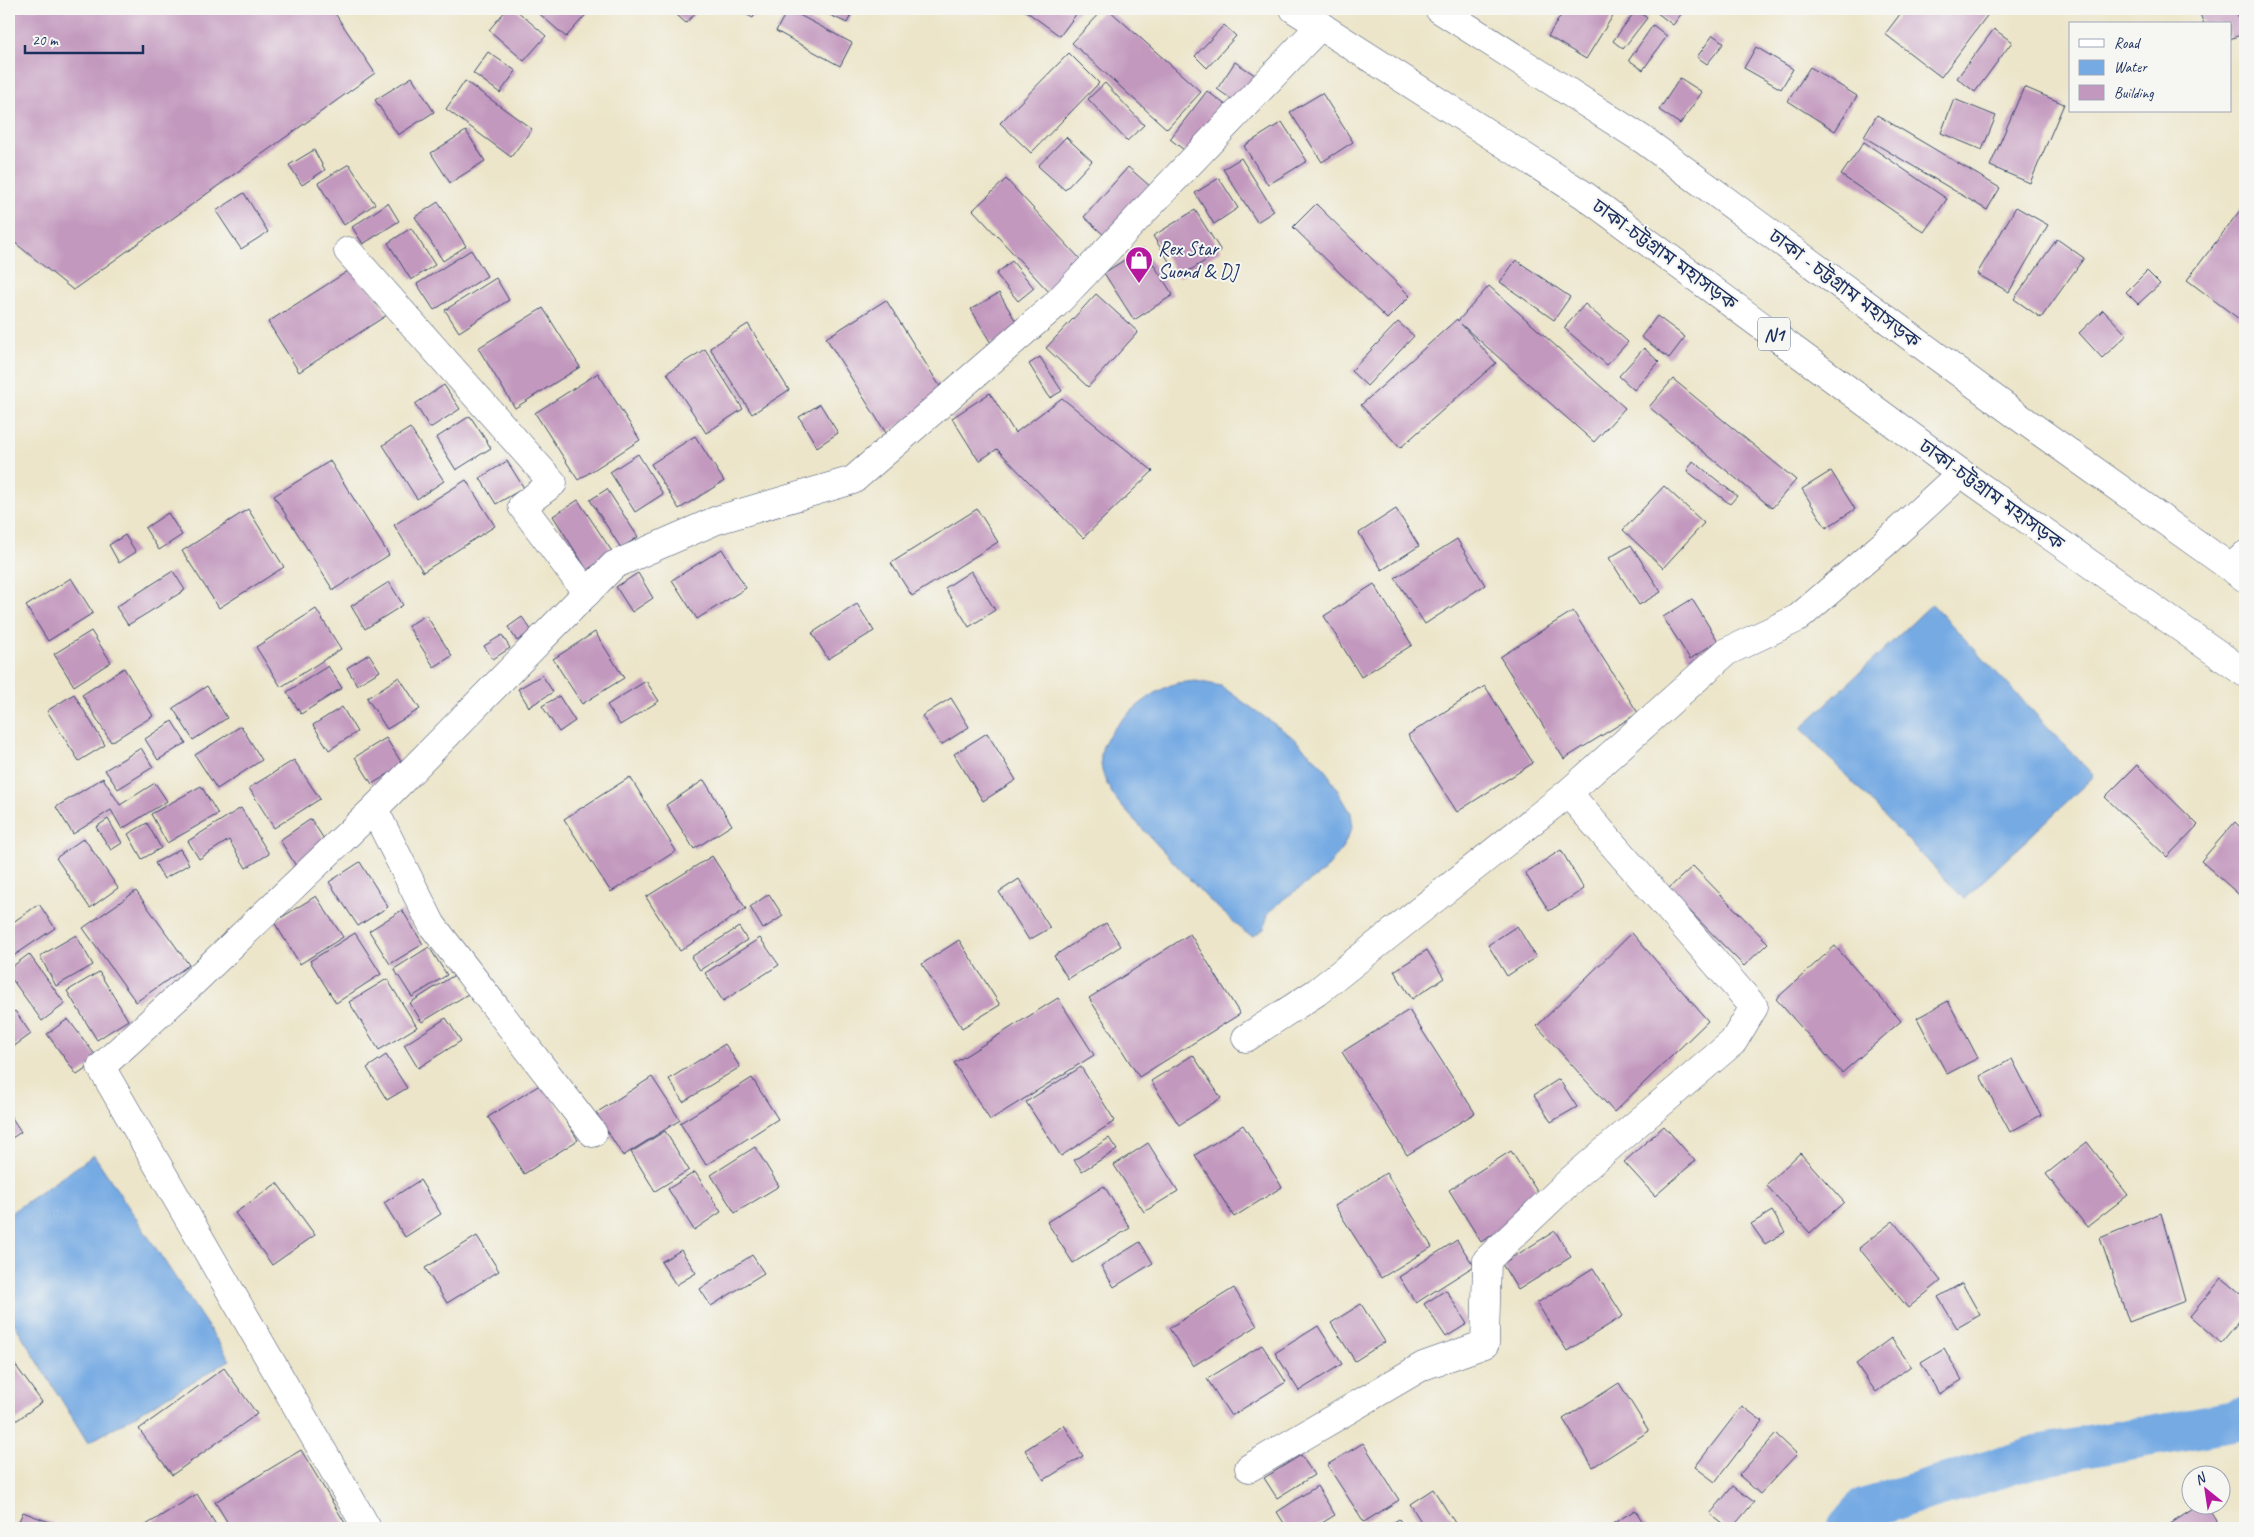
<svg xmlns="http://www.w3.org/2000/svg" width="2254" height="1537" font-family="Caveat,'Noto Sans Bengali',sans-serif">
<rect width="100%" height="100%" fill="#f6f6f2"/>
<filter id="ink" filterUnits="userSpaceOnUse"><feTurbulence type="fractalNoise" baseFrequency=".02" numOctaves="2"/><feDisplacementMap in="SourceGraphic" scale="10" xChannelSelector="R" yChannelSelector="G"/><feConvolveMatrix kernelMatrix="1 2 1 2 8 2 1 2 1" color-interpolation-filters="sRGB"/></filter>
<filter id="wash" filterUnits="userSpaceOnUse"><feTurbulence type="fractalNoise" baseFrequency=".0096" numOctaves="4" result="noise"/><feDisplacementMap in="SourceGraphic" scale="20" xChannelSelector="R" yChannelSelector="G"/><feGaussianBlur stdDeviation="1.12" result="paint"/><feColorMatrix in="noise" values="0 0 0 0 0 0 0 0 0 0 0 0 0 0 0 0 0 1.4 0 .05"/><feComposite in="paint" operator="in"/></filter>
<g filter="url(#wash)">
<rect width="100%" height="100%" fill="#ece5c9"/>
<!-- water -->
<g fill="#76aae3" stroke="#486ca0">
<path d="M1932,604L2094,776L1964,899L1801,728Z"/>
<path d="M1196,681L1221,686L1291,736L1324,767L1351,813L1353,827L1341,850L1325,871L1285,898L1268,914L1264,929L1253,936L1246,933L1206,897L1124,809C1110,793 1095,769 1103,746C1111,724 1154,689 1177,683C1183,682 1190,682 1196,681Z"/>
<path d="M94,1155L230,1360L88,1443L9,1315V1214Z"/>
</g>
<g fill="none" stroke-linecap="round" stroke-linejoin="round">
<!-- canal -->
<path stroke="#76aae3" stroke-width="41" d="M1848,1528L1865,1508L2046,1454L2245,1419"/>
</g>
<g id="blocks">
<!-- building -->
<g fill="#c298be">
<path d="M9,9H332L375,73L73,290L9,238Z"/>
<path d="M507,9H515L546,36L524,61L489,30Z"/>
<path d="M534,9H591L566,37Z"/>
<path d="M670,9H699L686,23Z"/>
<path d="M735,9H757L753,18Z"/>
<path d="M788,9L852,43L840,66L776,31Z"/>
<path d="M817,9H854L847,23Z"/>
<path d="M1023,9H1080L1060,36Z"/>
<path d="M1104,9H1108L1201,92L1167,129L1072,43Z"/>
<path d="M1565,9H1617L1586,59L1548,36Z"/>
<path d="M1659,9H1685L1673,25L1656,12Z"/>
<path d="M1904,9H1992L1941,77L1885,34Z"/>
<path d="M2198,9H2235L2245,33L2230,39V24H2204Z"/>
<path d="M1636,10L1647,18L1623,49L1613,41Z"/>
<path d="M1224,25L1236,36L1207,68L1195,56Z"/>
<path d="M1653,25L1667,36L1643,70L1629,60Z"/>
<path d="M1994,29L2012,42L1975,92L1957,78Z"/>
<path d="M1713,35L1724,43L1707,64L1697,57Z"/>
<path d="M1756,47L1793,69L1781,89L1744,68Z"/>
<path d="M488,52L516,71L500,93L473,73Z"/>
<path d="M1069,53L1099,83L1031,153L1000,123Z"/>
<path d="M1235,62L1255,75L1237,103L1217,89Z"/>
<path d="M1810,67L1857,96L1835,131L1788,101Z"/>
<path d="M412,77L434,112L398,135L375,100Z"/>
<path d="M1680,78L1702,92L1680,124L1659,110Z"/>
<path d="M465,81L532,129L511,157L446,109Z"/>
<path d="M1105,83L1144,125L1127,141L1088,99Z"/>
<path d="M2024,87L2064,104L2030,183L1990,166Z"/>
<path d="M1207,91L1231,109L1193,157L1170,139Z"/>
<path d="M1322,93L1353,142L1322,162L1290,112Z"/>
<path d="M1954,99L1996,116L1982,150L1941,133Z"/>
<path d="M1877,115L2000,188L1987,210L1864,137Z"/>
<path d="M1282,122L1307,161L1268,185L1244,146Z"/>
<path d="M466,131L485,161L450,183L431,153Z"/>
<path d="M1066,137L1092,161L1065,190L1038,166Z"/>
<path d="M1864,142L1947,199L1924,232L1841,175Z"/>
<path d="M314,150L325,170L302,185L289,165Z"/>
<path d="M1241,158L1274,211L1257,222L1223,169Z"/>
<path d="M349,164L375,204L344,225L318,183Z"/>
<path d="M1128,167L1151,187L1106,237L1084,217Z"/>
<path d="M1219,178L1238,208L1214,224L1195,193Z"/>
<path d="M1006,179L1082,261L1049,292L973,210Z"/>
<path d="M244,193L268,232L241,249L216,211Z"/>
<path d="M438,202L466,246L443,261L415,217Z"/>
<path d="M388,203L399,221L363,244L352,227Z"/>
<path d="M1316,204L1410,296L1387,319L1293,227Z"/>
<path d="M2016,207L2048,225L2009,292L1977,274Z"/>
<path d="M2241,209L2245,212V310L2239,319L2187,280Z"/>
<path d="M1195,210L1221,251L1179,277L1153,236Z"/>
<path d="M411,228L435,265L411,280L388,243Z"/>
<path d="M2057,239L2084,258L2041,318L2014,299Z"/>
<path d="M1143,248L1173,295L1134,320L1104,273Z"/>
<path d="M471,250L487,276L434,310L417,284Z"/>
<path d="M1516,260L1570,297L1554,320L1500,282Z"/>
<path d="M1012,261L1034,288L1018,301L996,274Z"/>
<path d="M356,266L387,315L299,372L268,322Z"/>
<path d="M2147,271L2160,284L2138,304L2126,292Z"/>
<path d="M496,278L509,300L459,332L445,310Z"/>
<path d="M1489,286L1625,408L1594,442L1461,324L1496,363L1400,448L1361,405L1457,319L1458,321Z"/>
<path d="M999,293L1020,328L992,345L971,309Z"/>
<path d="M1096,294L1138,332L1088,387L1046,348Z"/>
<path d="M886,300L946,396L886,433L826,338Z"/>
<path d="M1585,304L1628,342L1607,365L1564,328Z"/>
<path d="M543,308L580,367L515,408L478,348Z"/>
<path d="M2103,310L2127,335L2102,358L2079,333Z"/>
<path d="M1657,316L1685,337L1669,358L1641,337Z"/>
<path d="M1398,322L1414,336L1367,386L1351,371Z"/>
<path d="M748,324L789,390L752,414L710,348Z"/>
<path d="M1644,348L1659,362L1634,390L1619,376Z"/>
<path d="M705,349L743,409L706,433L667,373Z"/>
<path d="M1040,357L1062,391L1050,398L1029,364Z"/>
<path d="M598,373L640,440L578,480L535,413Z"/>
<path d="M1673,379L1796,480L1772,508L1649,407Z"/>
<path d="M444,385L460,409L430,428L415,404Z"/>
<path d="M990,393L1015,433L1062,398L1153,471L1083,538L997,449L979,461L952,418Z"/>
<path d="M820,404L838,433L817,447L799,417Z"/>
<path d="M470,416L491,448L456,470L436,438Z"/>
<path d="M410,428L444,481L417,499L383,445Z"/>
<path d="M695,436L724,481L679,509L651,464Z"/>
<path d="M638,454L663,494L635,512L610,472Z"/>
<path d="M330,461L389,555L333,590L274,496Z"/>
<path d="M507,461L524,488L496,504L480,478Z"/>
<path d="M1693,461L1737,496L1730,504L1687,471Z"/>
<path d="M1831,471L1855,509L1826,528L1802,489Z"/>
<path d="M466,480L495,526L423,572L394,525Z"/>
<path d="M1664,486L1704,523L1663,568L1623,530Z"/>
<path d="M607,489L638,537L621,548L590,500Z"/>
<path d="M578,500L613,553L587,570L553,516Z"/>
<path d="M248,509L284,567L219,608L182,551Z"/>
<path d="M977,509L998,542L912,596L891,563Z"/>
<path d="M1396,509L1419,546L1382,570L1359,533Z"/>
<path d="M168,513L182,535L159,550L145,528Z"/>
<path d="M125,535L136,552L119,563L109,545Z"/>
<path d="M1457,539L1485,585L1425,624L1395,578Z"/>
<path d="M1631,545L1661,592L1639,605L1609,558Z"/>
<path d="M722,549L746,588L697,619L672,580Z"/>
<path d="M173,571L185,590L128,625L116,607Z"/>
<path d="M971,571L995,610L969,627L945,588Z"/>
<path d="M638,573L653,598L632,612L616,587Z"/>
<path d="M71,578L93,613L48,641L26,606Z"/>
<path d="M389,582L403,605L365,629L351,606Z"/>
<path d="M1374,584L1412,645L1361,677L1324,616Z"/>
<path d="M1692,599L1718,641L1690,659L1663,617Z"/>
<path d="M857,604L874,631L828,659L812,633Z"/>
<path d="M316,609L341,649L281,687L256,647Z"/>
<path d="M1573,611L1638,713L1564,759L1500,657Z"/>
<path d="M426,615L452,656L434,667L408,626Z"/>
<path d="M522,617L532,631L517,641L508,627Z"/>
<path d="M91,631L111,662L74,686L54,654Z"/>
<path d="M595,632L624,678L582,704L553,659Z"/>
<path d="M502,635L510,648L493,659L484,646Z"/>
<path d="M369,654L380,671L357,685L347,668Z"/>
<path d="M328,666L342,688L301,714L287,692Z"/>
<path d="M124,668L153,716L111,742L82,695Z"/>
<path d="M542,675L553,692L529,707L518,689Z"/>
<path d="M399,677L420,709L387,729L367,698Z"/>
<path d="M646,681L659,701L620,725L607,705Z"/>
<path d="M207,686L227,718L193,740L173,708Z"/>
<path d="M1485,686L1533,763L1457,812L1408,735Z"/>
<path d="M74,694L105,745L79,761L47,711Z"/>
<path d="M559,696L575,721L559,732L542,706Z"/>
<path d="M951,698L969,727L941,745L922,716Z"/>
<path d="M342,707L357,732L329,750L313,725Z"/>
<path d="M172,721L186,743L158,760L145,739Z"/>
<path d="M241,726L262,760L217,789L195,755Z"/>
<path d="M987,733L1016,780L983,801L954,754Z"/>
<path d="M386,738L403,765L372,784L355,757Z"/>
<path d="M141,748L153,767L118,789L105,770Z"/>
<path d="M294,760L320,799L274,828L249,788Z"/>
<path d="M2137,765L2198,825L2167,857L2105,797Z"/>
<path d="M630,777L676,851L611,892L564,819Z"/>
<path d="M103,778L120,805L155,783L167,801L122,829L111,810L73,834L56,807Z"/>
<path d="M704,780L732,825L694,849L666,805Z"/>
<path d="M201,786L218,814L167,843L151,814Z"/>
<path d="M241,808L269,854L246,868L229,840L199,859L188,841Z"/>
<path d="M108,819L122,843L111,850L96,827Z"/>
<path d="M311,819L331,850L299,871L280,840Z"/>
<path d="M2235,822L2245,832V900L2201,861Z"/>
<path d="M147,823L161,848L142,859L128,834Z"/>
<path d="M84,838L118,888L90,908L56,858Z"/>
<path d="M180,849L189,864L164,879L155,863Z"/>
<path d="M1561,850L1584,889L1549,911L1525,873Z"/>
<path d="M712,856L746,909L680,951L646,897Z"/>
<path d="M360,862L388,907L358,926L329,882Z"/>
<path d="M1693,866L1768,943L1744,966L1668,889Z"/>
<path d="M1019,879L1050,928L1029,940L999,892Z"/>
<path d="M136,891L189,965L136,1002L83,928Z"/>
<path d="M769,894L783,916L763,929L750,907Z"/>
<path d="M316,896L343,937L300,964L274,922Z"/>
<path d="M39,904L55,928L9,959V925Z"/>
<path d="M402,910L423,944L390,964L369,931Z"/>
<path d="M1106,923L1121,946L1068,979L1054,956Z"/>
<path d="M1517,926L1536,957L1507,976L1488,945Z"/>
<path d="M739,927L747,940L700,970L691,957Z"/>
<path d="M355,933L381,974L336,1003L310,961Z"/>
<path d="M1632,933L1708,1021L1614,1112L1537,1026Z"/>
<path d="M1190,934L1240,1014L1139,1077L1089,998Z"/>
<path d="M76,935L93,965L56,986L40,956Z"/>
<path d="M760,938L779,965L723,1001L705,973Z"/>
<path d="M959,940L1000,1005L962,1028L922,964Z"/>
<path d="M1835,946L1901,1021L1842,1073L1776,999Z"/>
<path d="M429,947L447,975L412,997L394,969Z"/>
<path d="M1427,950L1444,978L1412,999L1394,971Z"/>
<path d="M29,954L65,1004L42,1021L9,975V969Z"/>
<path d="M99,972L128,1020L97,1040L67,991Z"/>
<path d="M456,974L468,994L422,1022L410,1003Z"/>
<path d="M387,979L417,1027L379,1050L349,1002Z"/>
<path d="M1058,998L1094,1055L990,1120L954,1063Z"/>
<path d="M1948,1001L1978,1058L1947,1074L1917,1018Z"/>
<path d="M1409,1010L1475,1113L1407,1155L1342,1052Z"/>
<path d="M15,1011L31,1034L9,1050V1016Z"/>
<path d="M446,1018L461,1041L418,1068L404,1045Z"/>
<path d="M68,1019L99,1060L77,1075L47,1034Z"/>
<path d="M725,1044L740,1067L683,1102L669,1079Z"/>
<path d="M386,1055L407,1088L387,1100L367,1068Z"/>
<path d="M1193,1055L1221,1098L1179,1125L1151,1081Z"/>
<path d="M2012,1059L2041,1115L2010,1132L1980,1076Z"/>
<path d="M1081,1067L1115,1121L1061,1156L1026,1102Z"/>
<path d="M652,1077L680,1120L623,1156L596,1113Z"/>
<path d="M752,1078L778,1119L706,1165L680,1123Z"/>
<path d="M1559,1079L1577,1107L1551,1122L1534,1095Z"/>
<path d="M543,1083L578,1140L524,1174L488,1117Z"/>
<path d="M9,1113L21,1132L9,1140Z"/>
<path d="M1243,1125L1282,1187L1234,1217L1195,1155Z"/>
<path d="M1664,1126L1695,1161L1655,1196L1624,1162Z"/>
<path d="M665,1131L689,1170L655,1191L631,1152Z"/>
<path d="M1109,1138L1117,1150L1082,1171L1074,1160Z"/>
<path d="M2087,1142L2128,1195L2087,1227L2046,1174Z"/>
<path d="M1148,1143L1178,1191L1144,1212L1114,1165Z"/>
<path d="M755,1147L779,1186L735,1213L711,1175Z"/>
<path d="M1511,1151L1544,1202L1481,1242L1449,1190Z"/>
<path d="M1800,1153L1844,1202L1810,1233L1766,1185Z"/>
<path d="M695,1172L721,1212L694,1230L668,1189Z"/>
<path d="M1386,1173L1432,1247L1381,1278L1335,1206Z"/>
<path d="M420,1180L441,1214L405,1237L384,1203Z"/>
<path d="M277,1183L315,1235L272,1265L235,1213Z"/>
<path d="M1104,1186L1130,1228L1073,1263L1047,1222Z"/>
<path d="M1772,1211L1785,1232L1765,1244L1751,1224Z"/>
<path d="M2161,1213L2185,1301L2129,1322L2100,1238Z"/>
<path d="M1893,1221L1941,1281L1908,1308L1859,1248Z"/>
<path d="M1555,1231L1571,1257L1518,1290L1502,1264Z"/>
<path d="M477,1236L499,1271L447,1303L425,1268Z"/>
<path d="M1457,1240L1474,1266L1416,1303L1399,1277Z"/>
<path d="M1140,1242L1153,1263L1114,1287L1101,1266Z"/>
<path d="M681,1250L696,1273L676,1285L661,1262Z"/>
<path d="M752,1255L764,1273L711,1306L700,1289Z"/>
<path d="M1593,1268L1623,1316L1567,1351L1537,1303Z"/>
<path d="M2222,1278L2245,1297V1314L2221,1343L2190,1316Z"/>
<path d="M1962,1283L1980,1315L1957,1328L1938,1297Z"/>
<path d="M1234,1288L1257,1326L1193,1366L1169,1328Z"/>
<path d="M1446,1290L1467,1324L1446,1337L1424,1304Z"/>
<path d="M1361,1304L1385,1342L1355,1361L1331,1323Z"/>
<path d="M1318,1326L1342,1364L1299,1391L1275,1353Z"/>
<path d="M1891,1338L1911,1366L1876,1392L1856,1364Z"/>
<path d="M1262,1345L1286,1382L1231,1416L1207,1379Z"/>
<path d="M1944,1348L1962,1380L1939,1394L1921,1362Z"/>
<path d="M11,1359L42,1402L9,1426V1361Z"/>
<path d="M224,1368L257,1414L172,1475L139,1429Z"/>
<path d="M1619,1383L1649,1431L1593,1467L1563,1419Z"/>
<path d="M1742,1406L1762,1421L1715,1482L1695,1467Z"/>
<path d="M1064,1425L1083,1456L1044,1480L1025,1450Z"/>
<path d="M1776,1434L1797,1454L1760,1494L1739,1475Z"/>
<path d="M1363,1443L1399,1500L1364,1522L1327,1465Z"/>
<path d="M301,1450L348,1528H231L215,1502Z"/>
<path d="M1301,1455L1314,1475L1277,1498L1264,1478Z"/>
<path d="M1317,1486L1335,1515L1314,1528H1287L1277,1512Z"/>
<path d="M1733,1486L1754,1502L1732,1528H1728L1710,1514Z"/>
<path d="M1433,1489L1457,1526L1453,1528H1425L1410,1504Z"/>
<path d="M197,1494L218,1528H141Z"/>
<path d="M2201,1504H2206L2221,1528H2164Z"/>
<path d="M1635,1510L1647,1528H1606Z"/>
<path d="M23,1512L65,1528H16Z"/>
<path d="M1399,1519L1405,1528H1384Z"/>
</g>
</g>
</g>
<g filter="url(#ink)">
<use href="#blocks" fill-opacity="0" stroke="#3a4a6e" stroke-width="1"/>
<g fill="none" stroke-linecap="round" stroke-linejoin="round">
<!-- street casing -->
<g stroke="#3a4a6e" stroke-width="29">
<g id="street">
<path d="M348,251L553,483L522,506L587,593"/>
<path d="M2231,568L2245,555"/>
<path d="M374,809L432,925L593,1133"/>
<path d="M1246,1038L1317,992L1568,793L1726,652L1798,618L1884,544L1961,473"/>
<path d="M1249,1468L1423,1366L1485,1344L1487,1260L1572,1179L1733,1042L1754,1007L1568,793"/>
<path d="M367,1528L101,1067L181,994L374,809L614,565L717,520L853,480L1054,306L1321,25"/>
</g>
</g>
<!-- highway casing -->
<g stroke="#3a4a6e" stroke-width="29">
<g id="highway">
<path d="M1294,9L1584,195L1961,473L2245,673"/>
<path d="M1439,9L1645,141L2022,419L2245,578"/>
</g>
</g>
<!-- street -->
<use href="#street" stroke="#fff" stroke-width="28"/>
<!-- highway -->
<use href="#highway" stroke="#fff" stroke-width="28"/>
</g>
</g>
<!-- icons -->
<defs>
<g id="shop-pin" transform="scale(1.4375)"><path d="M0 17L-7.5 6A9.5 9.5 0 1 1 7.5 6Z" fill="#b5179e" stroke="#f6f6f2"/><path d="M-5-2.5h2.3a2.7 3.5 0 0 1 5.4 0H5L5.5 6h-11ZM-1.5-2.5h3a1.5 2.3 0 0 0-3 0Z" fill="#fff"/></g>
</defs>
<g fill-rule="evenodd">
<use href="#shop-pin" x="1139" y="260"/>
</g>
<g text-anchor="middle" stroke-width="4" stroke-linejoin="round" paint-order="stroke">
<!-- shield labels -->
<rect fill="#f6f6f2" stroke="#5d6b8a" stroke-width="1" x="1758" y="317.5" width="32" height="33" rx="4"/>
<g font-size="19" font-weight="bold" fill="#1b2f5e">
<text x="1774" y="341">N1</text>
</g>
<!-- poi labels -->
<g font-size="20" fill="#1b2f5e" stroke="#f6f6f2" text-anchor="start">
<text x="1158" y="255">Rex Star<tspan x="1158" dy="23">Suond &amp; DJ</tspan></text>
</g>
<!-- street labels -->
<g font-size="20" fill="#1b2f5e" stroke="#f6f6f2">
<text transform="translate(1665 254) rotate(36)" y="7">ঢাকা-চট্টগ্রাম মহাসড়ক</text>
<text transform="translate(1845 288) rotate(37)" y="7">ঢাকা - চট্টগ্রাম মহাসড়ক</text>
<text transform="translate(1992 494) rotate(36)" y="7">ঢাকা-চট্টগ্রাম মহাসড়ক</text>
</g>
</g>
<!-- margin -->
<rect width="2254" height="1537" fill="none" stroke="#f6f6f2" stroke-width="30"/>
<!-- legend -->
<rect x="2069" y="22" width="162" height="90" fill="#f6f6f2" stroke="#9ea6b7"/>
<rect x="2079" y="39" width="25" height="8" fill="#ffffff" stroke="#9ea6b7"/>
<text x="2114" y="48" font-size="15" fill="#1b2f5e">Road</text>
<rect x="2079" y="60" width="25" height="15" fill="#76aae3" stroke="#9ea6b7"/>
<text x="2114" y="72" font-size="15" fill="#1b2f5e">Water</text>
<rect x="2079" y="85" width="25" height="15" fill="#c298be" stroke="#9ea6b7"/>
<text x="2114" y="98" font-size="15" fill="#1b2f5e">Building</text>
<!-- north arrow -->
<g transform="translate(2206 1490) rotate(330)"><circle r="24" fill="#f6f6f2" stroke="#9ea6b7"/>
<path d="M0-4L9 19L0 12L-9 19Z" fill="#b5179e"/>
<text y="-8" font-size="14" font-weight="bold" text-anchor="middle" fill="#1b2f5e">N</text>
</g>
<!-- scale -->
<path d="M25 45v8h118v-8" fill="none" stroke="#1b2f5e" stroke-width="2.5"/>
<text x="32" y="45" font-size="15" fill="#1b2f5e" stroke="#f6f6f2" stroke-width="4" paint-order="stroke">20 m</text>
</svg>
